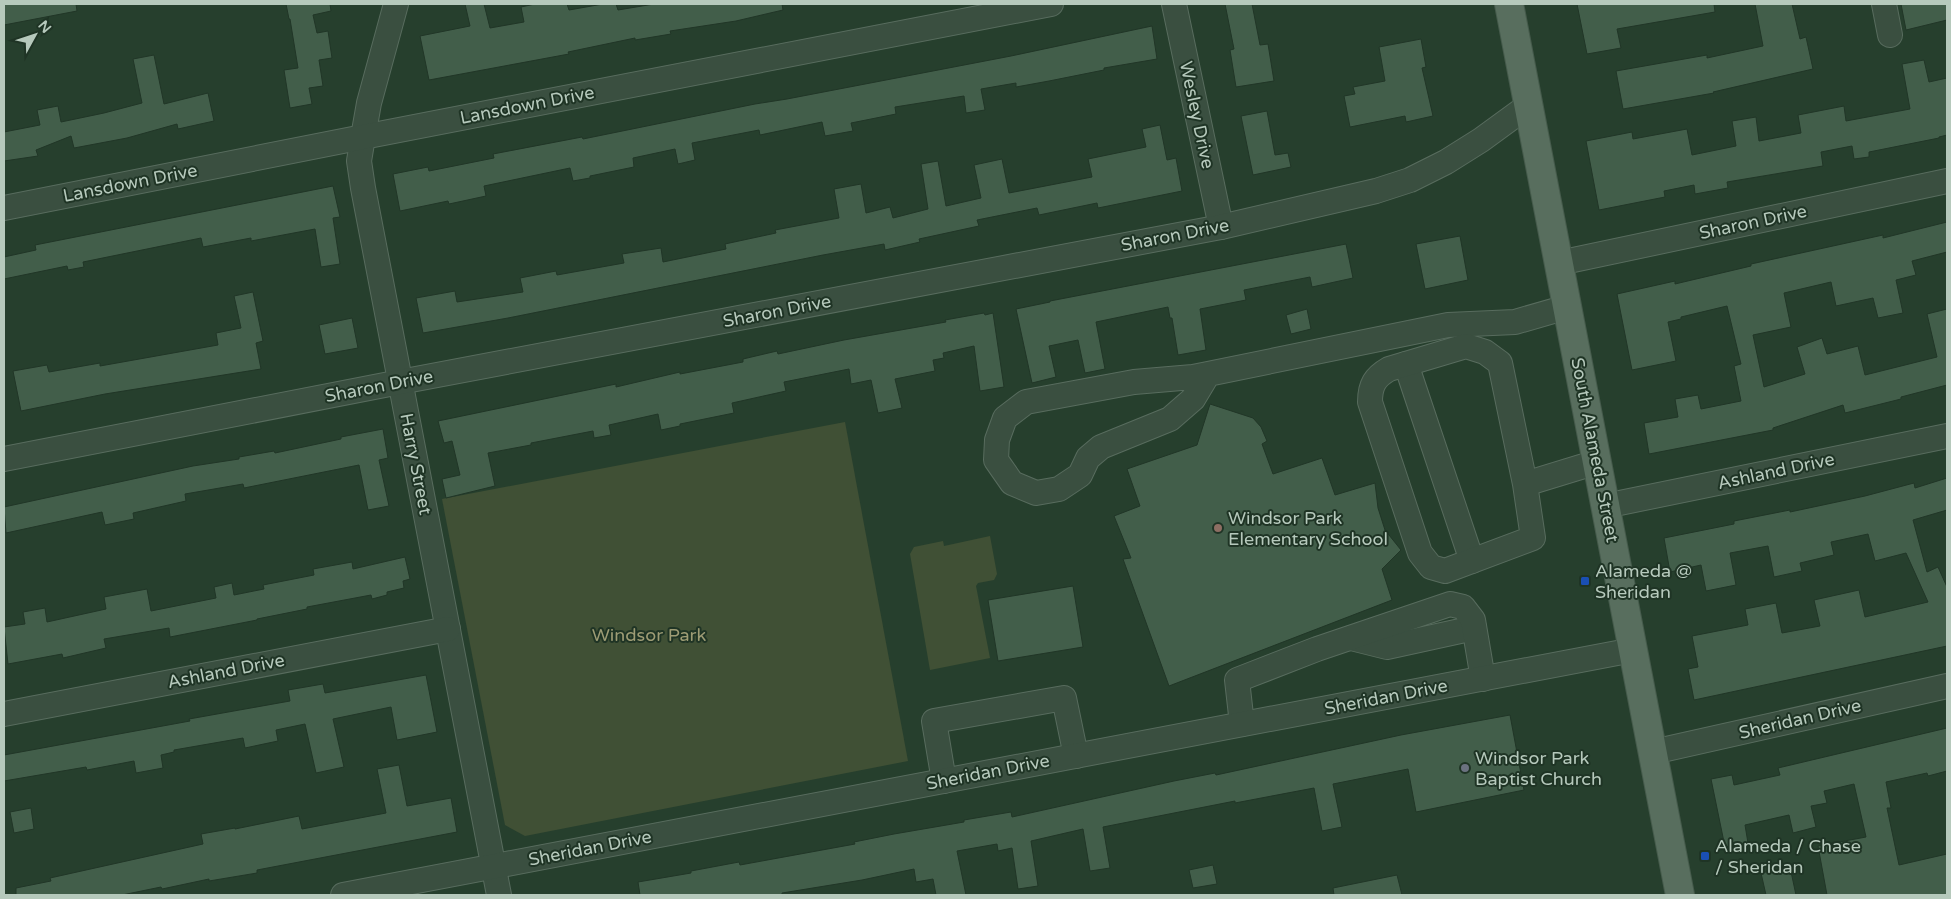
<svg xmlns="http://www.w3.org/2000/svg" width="1951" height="899" font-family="'Varela Round',sans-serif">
<rect width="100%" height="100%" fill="#263f2d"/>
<!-- green -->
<g fill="#405035">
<path d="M845,422L908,761L525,836L505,825L442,499Z"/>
<path d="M990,536L997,574L994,580L978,583L976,586L990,658L930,670L910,554L914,547L943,541L944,546Z"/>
</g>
<!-- building -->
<g fill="#425e4a" stroke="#213627">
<path d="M4,4H76L77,11L4,25Z"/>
<path d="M286,4H330L331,11L313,15L317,33L328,31L332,58L319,60L323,86L309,88L312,104L290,108L284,70L298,68L290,19H289Z"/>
<path d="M465,4H484L490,28L524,22L521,7L535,4H567L569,10L603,4H616L618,10L654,4H782L783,10L736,21L670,31L671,34L635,40V38L568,52L569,54L429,80L420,36L470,26Z"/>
<path d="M1225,4H1252L1260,45L1268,44L1274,81L1236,87L1230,50L1234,49Z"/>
<path d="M1577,4H1714L1715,12L1617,29L1621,48L1587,54Z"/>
<path d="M1755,4H1792L1800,39L1806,37L1813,69L1713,92L1714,93L1623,109L1616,71L1707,55V58L1763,46Z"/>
<path d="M1901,4H1947V20L1906,30Z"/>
<path d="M1152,26L1157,59L1104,68V70L1049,81L1016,87V83L981,89L985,110L966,113L964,96L895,107L896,114L851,123L853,131L825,136L822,122L760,135L759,130L692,143L695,160L678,164L675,149L633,158L634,167L590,176V178L573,181L570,168L484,186L486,196L449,204L448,201L400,211L393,174L428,167L429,171L494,158L493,154L582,137L583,139L755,104L787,99L1011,56Z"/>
<path d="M1421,39L1426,67L1422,68L1433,116L1406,122L1405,116L1350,127L1344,96L1355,94L1353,87L1385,81L1379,47Z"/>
<path d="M154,55L164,104L208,93L214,121L178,129L177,124L127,138L74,148L71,136L36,150L38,156L4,161V132L40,125L37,110L58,106L61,122L104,113L142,103L133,59Z"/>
<path d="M1924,60L1929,82L1947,78V135L1939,137V138L1869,152V157L1854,159L1852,146L1821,152L1823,166L1727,182L1728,188L1695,194L1694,185L1664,191L1665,197L1599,210L1586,141L1632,132L1633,139L1687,129L1692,155L1736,146L1732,121L1756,117L1759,141L1801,133L1798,115L1844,106L1846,121L1910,109L1902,64Z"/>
<path d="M1267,111L1275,155L1288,153L1291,167L1253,175L1241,116Z"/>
<path d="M1160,125L1167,160L1176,158L1182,191L1098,208L1097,203L1039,215L1037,208L977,220L979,226L919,239L920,242L885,250L884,244L823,255L508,318L423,333L416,298L455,291L457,302L523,292L520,278L556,271L557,275L624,263L622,254L661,248L663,262L726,249L725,244L776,233L775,230L839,218L834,189L861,184L866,213L890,207L893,218L928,209L921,164L938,161L946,206L981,198L974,165L1002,159L1009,193L1092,177L1088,159L1146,147L1142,129Z"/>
<path d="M333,186L340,217L333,218L340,264L321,267L315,229L251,241V238L203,247L201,238L83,262L84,267L68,270L67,266L4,279V257L36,250L35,245Z"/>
<path d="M1947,222V252L1912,261L1916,275L1896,280L1903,313L1878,318L1873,298L1836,306L1831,282L1784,293L1791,327L1753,335L1764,387L1805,374L1797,347L1822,338L1827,354L1858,346L1865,375L1937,357L1927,314L1947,309V385L1901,397V399L1845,413L1843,405L1773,428V430L1649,454L1644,423L1678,417L1675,399L1698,395L1701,409L1741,401L1734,366L1741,364L1727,306L1681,317V319L1668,322L1676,361L1632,370L1617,294L1675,281V284L1751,266V264L1883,235V238Z"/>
<path d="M1460,236L1468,280L1425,289L1416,244Z"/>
<path d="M1346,244L1353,278L1312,287L1310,277L1244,290L1246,300L1200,309L1206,350L1178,355L1172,318H1170L1168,307L1096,322L1105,369L1085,373L1078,340L1049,346L1056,377L1032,383L1016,309L1050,302V301Z"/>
<path d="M253,292L263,341L256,343L261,369L105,394L21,411L13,371L47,365L49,372L100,363V366L218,345L216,333L241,328L234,296Z"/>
<path d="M1307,309L1311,329L1291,334L1286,315Z"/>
<path d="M984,313L985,315L993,313L1004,387L980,391L974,346L943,353L944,358L933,360L935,371L895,379L902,408L878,413L871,380L851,384L849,369L784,382L786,391L732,403L734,413L680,424V426L661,430L658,414L609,425L611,435L594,438L593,431L531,443V445L488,453L495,486L446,498L442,479L460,475L452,441L444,443L438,421L616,384V387L680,372V374L743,362V359L777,351L778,354L844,340L946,322L945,320Z"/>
<path d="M352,318L358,348L325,354L319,325Z"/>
<path d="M1210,404L1253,418L1261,427L1267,441L1262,444L1273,474L1322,458L1335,495L1375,483L1378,508L1385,530L1401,550L1382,569L1392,600L1169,686L1123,559L1131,558L1114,516L1140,506L1127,469L1197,445Z"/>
<path d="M383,429L388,458L379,460L389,506L368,510L359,465L244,488L243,484L185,494L186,501L133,513L134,519L105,525L102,512L6,533L4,507L193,466L239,459V457L274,451L275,453L341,439V437Z"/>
<path d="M1947,478V510L1913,520L1927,572L1938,567L1947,587V646L1694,700L1688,669L1698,667L1692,636L1748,625L1745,609L1776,603L1782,633L1820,626L1814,600L1859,590L1865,617L1928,602L1906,553L1875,561L1868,534L1831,542L1834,555L1800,563L1802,571L1774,577L1768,546L1730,553L1736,585L1706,591L1701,565L1670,572L1664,538L1734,524V521L1790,510V512L1865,496L1914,483L1915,488Z"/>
<path d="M405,557L410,579L403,581L404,588L387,592V595L372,599L371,595L307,607V609L257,619V620L170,637L169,628L104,639L106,648L63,658L62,654L8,664L4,627L25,624L23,612L45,608L47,622L106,609L104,597L147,589L151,611L216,598L214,587L232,583L234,595L264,589L263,585L314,575L313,569L352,562L353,569Z"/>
<path d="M1073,586L1083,647L998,661L988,600Z"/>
<path d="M426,675L437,732L397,740L391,707L333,719L344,767L316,773L305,724L276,730L278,741L245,748L243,738L174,750V752L161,755L163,768L136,773L134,761L87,770L86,767L4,781V755L190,721L189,719L290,701L288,690L323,684L325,693Z"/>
<path d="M1510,715L1524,790L1416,812L1408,769L1333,784L1342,827L1322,831L1314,788L1235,803V801L1103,827L1110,868L1090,871L1083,829L1031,841L1038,886L1018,889L1012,848L998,851L997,844L957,851L966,895H936L933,879L916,882L914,869L862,880L782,893V895H640L638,882L691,873V871L739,862L740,865L855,844L854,842L894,834L964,822V820L1011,812L1012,817L1174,781L1215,773L1216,775L1401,735Z"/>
<path d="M1947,728V771L1928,776L1927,773L1886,782L1891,808H1887L1899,865L1947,854V895H1827L1818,846L1866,837L1854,784L1824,791L1827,803L1811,806L1816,827L1793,833L1789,815L1745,825L1748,843L1725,847L1711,779L1732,775L1734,785L1780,775L1778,768Z"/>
<path d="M399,765L407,806L451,798L457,832L257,870V873L209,881V879L162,889L161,887L122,895H16V888L51,881L50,878L203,844L201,834L235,828V829L299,816L302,829L386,813L377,769Z"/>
<path d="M31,808L34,829L14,833L10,812Z"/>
<path d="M1213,865L1217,884L1193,888L1189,870Z"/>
<path d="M1790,867L1796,895H1766L1761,873Z"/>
<path d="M1397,875L1402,895H1334L1333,888Z"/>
</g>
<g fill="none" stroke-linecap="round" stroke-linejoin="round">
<!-- minor casing -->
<g stroke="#586c5e" stroke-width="26">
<g id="minor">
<path d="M396,4L369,103L363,137L359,161L363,188L499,895"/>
<path d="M1174,4L1221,227"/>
<path d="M1884,4L1890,35"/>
<path d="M4,208L363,137L1051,4"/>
<path d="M1559,263L1947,181"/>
<path d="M1406,364L1472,561"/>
<path d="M1208,374L1193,399L1170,419L1101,447L1088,458L1080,475L1059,489L1036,493L1012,483L996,460L997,440L1005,418L1026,402L1134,382L1193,377L1208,374L1448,325L1515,322L1567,307"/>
<path d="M4,459L400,382L1221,227L1376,191L1410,180L1446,162L1481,140L1529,105"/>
<path d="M1525,484L1500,363L1485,352L1466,346L1389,369C1375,377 1370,385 1370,402L1420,553L1431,567L1445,571L1533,538L1525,484L1597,462"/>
<path d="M1605,506L1947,436"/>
<path d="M1351,638L1387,647L1474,628"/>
<path d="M4,714L448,629"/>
<path d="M1242,724L1237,680L1317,649L1450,604L1463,607L1473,620L1483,679"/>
<path d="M1653,752L1947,686"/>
<path d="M944,781L934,721L1064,698L1076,756"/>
<path d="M343,895L1633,650"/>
</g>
</g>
<!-- major casing -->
<g stroke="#465b4c" stroke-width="30">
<path id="major" d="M1509,4L1680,895"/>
</g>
<!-- minor -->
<use href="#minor" stroke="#3a4f40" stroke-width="24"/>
<!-- major -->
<use href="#major" stroke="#586e5e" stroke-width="28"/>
</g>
<!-- markers -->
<circle fill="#8d6e63" stroke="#1f3425" stroke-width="2" cx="1218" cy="528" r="5"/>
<g fill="#1a4fb4" stroke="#1f3425" stroke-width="2">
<rect x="1580" y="576" width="10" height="10" rx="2.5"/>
<rect x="1700" y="851" width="10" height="10" rx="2.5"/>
</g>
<circle fill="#6b7280" stroke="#1f3425" stroke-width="2" cx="1465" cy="768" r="5"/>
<g text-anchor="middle" stroke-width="4" stroke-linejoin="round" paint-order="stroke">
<!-- street labels -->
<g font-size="18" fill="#b6c9bc" stroke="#1f3425">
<text transform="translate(527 105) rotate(-11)" y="6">Lansdown Drive</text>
<text transform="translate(1197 115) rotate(78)" y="6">Wesley Drive</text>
<text transform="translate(130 183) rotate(-11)" y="6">Lansdown Drive</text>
<text transform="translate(1753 222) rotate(-12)" y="6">Sharon Drive</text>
<text transform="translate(1175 235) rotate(-11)" y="6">Sharon Drive</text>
<text transform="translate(777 311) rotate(-11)" y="6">Sharon Drive</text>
<text transform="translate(379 386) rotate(-11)" y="6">Sharon Drive</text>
<text transform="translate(1595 450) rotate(79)" y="6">South Alameda Street</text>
<text transform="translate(416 464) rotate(79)" y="6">Harry Street</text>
<text transform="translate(1776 471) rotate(-12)" y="6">Ashland Drive</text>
<text transform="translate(226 671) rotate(-11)" y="6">Ashland Drive</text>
<text transform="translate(1386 697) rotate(-11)" y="6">Sheridan Drive</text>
<text transform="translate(1800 719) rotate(-13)" y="6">Sheridan Drive</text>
<text transform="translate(988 772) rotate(-11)" y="6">Sheridan Drive</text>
<text transform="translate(590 848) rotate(-11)" y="6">Sheridan Drive</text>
</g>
<!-- poi labels -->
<g font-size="18" fill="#b6c9bc" stroke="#1f3425" text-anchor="start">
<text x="1228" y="524">Windsor Park<tspan x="1228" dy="21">Elementary School</tspan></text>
<text x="1595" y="577">Alameda @<tspan x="1595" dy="21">Sheridan</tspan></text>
<text x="1475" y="764">Windsor Park<tspan x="1475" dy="21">Baptist Church</tspan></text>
<text x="1715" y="852">Alameda / Chase<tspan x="1715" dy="21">/ Sheridan</tspan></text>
</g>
<!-- park labels -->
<g font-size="18" fill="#9e9c75" stroke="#1f3425">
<text x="649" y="641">Windsor Park</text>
</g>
</g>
<!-- border -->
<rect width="1951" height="899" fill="none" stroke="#b6c9bc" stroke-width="10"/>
<!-- north arrow -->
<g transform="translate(35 35) rotate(50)" stroke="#1f3425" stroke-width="4" paint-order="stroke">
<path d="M0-4L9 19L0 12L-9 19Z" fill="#b6c9bc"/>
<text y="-8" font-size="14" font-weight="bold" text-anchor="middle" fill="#b6c9bc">N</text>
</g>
</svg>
